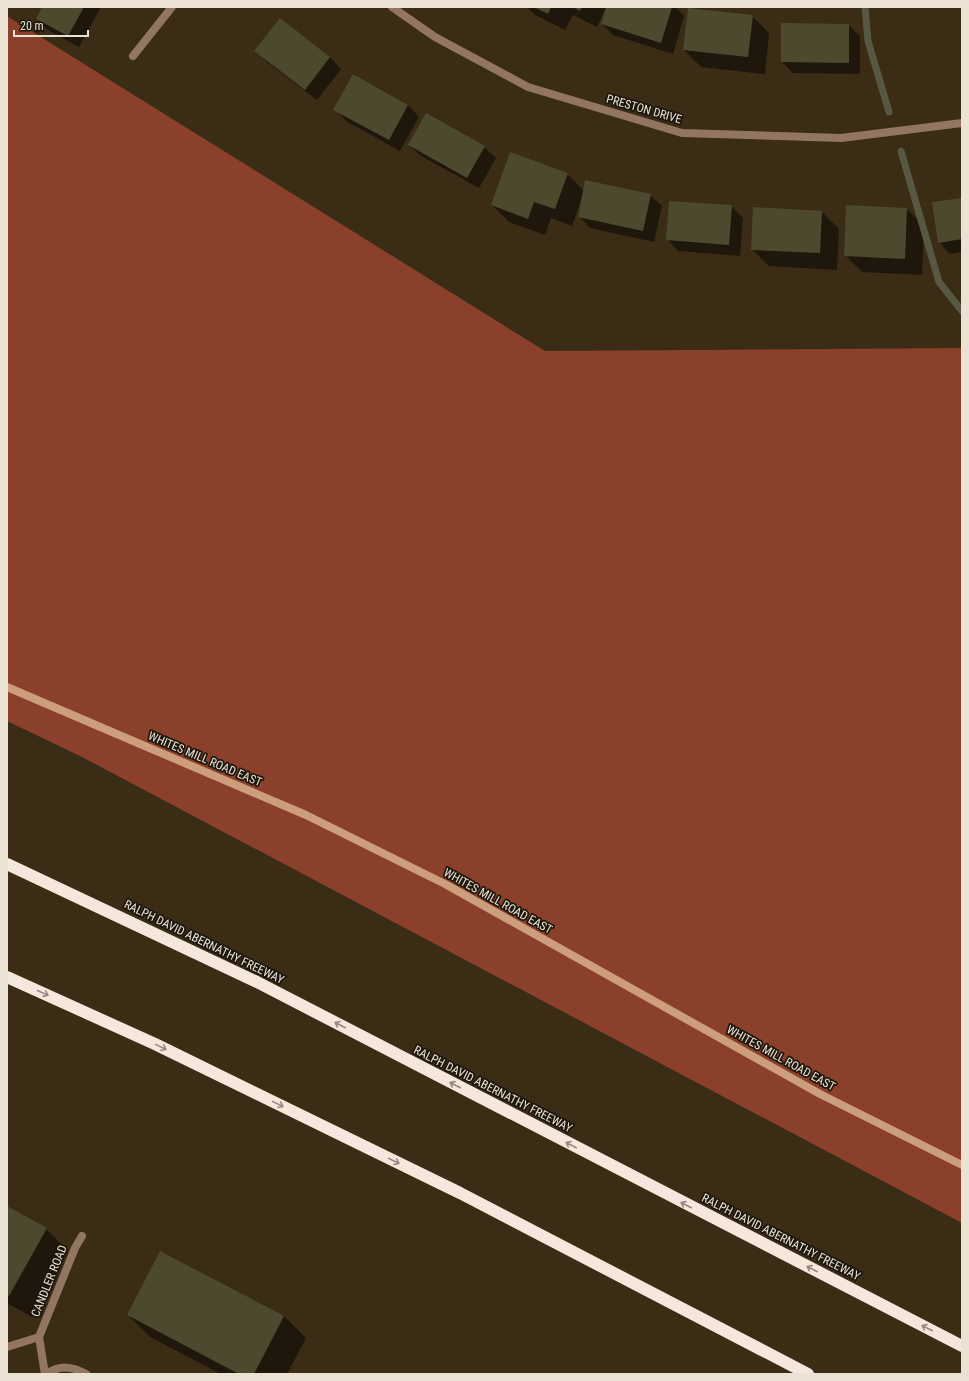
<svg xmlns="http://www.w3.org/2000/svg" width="969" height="1381" font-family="'Roboto Condensed',sans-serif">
<rect width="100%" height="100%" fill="#3a2c15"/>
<!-- forest -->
<path fill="#8a402b" d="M7,16L545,351L962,348V1223L82,757L7,721Z"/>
<!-- shadow -->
<g fill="#0007">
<path d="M43,7H101L79,47L48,30L37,19Z"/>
<path d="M527,7H675L684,16L673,54L613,35L602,24L605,13L604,12L597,27L573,15L565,30L535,15Z"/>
<path d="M752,16L769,33L765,74L701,67L684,50Z"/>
<path d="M280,19L330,57L341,69L317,100L267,62L256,51Z"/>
<path d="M848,25L860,36V74L793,73L782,62Z"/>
<path d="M354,75L408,105L419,117L400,151L346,121L335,109Z"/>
<path d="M409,145L484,147L496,158L479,188L421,156Z"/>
<path d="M567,174L584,191L650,195L662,206L654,242L590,228L579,216L582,201H581L572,226L551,218L545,235L509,222L492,205Z"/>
<path d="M962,199V252L950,254L939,242Z"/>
<path d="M731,206L743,218L740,256L678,251L667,239Z"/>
<path d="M907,209L924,226L922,275L862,272L845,255Z"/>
<path d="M822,212L839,229L837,270L769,266L752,249Z"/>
<path d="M7,1207L46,1229L68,1251L32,1317L7,1303Z"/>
<path d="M128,1315L284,1316L306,1338L287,1374H221L150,1337Z"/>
</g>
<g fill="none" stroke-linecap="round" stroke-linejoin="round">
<!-- stream -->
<g stroke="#575843" stroke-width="7">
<path d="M865,7L868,41L889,112"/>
<path d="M901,151L939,282L962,311"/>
</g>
</g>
<!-- building -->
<g fill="#4d492e">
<path d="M42,7H84L68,36L36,19Z"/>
<path d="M534,7H551L548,14Z"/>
<path d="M573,7H582L580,11Z"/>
<path d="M606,7H672L661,43L601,24Z"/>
<path d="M688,8L753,15L748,57L683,50Z"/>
<path d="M280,18L330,57L305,90L254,51Z"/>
<path d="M781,23L849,24V63L781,62Z"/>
<path d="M353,74L408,105L389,140L333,110Z"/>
<path d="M426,113L485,146L467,178L408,145Z"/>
<path d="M510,152L568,173L555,209L534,202L528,219L491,205Z"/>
<path d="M585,180L651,194L643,231L578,217Z"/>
<path d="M962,198V239L938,243L932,202Z"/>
<path d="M669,201L732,205L729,245L666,240Z"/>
<path d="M846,205L907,208L905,259L844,256Z"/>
<path d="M753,207L822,211L820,253L751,250Z"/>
<path d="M7,1206L47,1228L9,1296L7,1294Z"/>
<path d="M160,1251L284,1316L254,1374H239L127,1315Z"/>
</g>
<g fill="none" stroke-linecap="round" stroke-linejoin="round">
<!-- street -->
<g stroke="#937661" stroke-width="8">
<path d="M392,7L435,37L528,87L682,133L841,138L962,123"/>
<path d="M133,56L172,7"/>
<path d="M7,1347L39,1337"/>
<path d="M45,1374L39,1337L75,1248L82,1236"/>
<path d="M46,1374C60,1365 72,1366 86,1374"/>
</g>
<!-- secondary -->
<path stroke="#cc9e7c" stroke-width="8" d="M7,687L306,815L445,884L820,1094L962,1165"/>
<!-- highway -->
<g stroke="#f6e7dc" stroke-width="12">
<path d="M7,864L257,982L962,1346"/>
<path d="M7,977L155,1044L460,1193L808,1374"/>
</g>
</g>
<!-- one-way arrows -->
<defs><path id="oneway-shaft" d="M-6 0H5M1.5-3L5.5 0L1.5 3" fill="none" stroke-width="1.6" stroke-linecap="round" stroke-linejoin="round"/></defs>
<g stroke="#94897e">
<use href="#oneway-shaft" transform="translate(43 993) rotate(25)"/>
<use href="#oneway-shaft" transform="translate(340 1025) rotate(-153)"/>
<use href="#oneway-shaft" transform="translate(161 1047) rotate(26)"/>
<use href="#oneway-shaft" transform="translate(455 1085) rotate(-153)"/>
<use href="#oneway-shaft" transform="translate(278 1104) rotate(26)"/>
<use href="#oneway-shaft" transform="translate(571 1145) rotate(-153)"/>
<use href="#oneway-shaft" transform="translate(394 1161) rotate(26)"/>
<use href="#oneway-shaft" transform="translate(686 1205) rotate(-153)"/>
<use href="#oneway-shaft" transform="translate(812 1269) rotate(-153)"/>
<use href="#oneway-shaft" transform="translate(927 1328) rotate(-153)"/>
</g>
<g text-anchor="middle" stroke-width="3.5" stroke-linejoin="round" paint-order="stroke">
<!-- street labels -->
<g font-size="12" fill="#ebe2d4" stroke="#1c160c">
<text transform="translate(644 109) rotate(16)" y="4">PRESTON DRIVE</text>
<text transform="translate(205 759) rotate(23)" y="4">WHITES MILL ROAD EAST</text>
<text transform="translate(498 901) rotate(29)" y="4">WHITES MILL ROAD EAST</text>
<text transform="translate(204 942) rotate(26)" y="4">RALPH DAVID ABERNATHY FREEWAY</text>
<text transform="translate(781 1058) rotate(29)" y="4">WHITES MILL ROAD EAST</text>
<text transform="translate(493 1089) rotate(27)" y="4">RALPH DAVID ABERNATHY FREEWAY</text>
<text transform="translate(781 1237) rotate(27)" y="4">RALPH DAVID ABERNATHY FREEWAY</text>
<text transform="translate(49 1281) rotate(-68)" y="4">CANDLER ROAD</text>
</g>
</g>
<!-- border -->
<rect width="969" height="1381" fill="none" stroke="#ebe2d4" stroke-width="16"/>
<!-- scale -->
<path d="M14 30v6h74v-6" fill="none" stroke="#ebe2d4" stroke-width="2"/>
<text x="20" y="30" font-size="12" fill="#ebe2d4" stroke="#1c160c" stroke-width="3" paint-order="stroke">20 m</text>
</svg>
